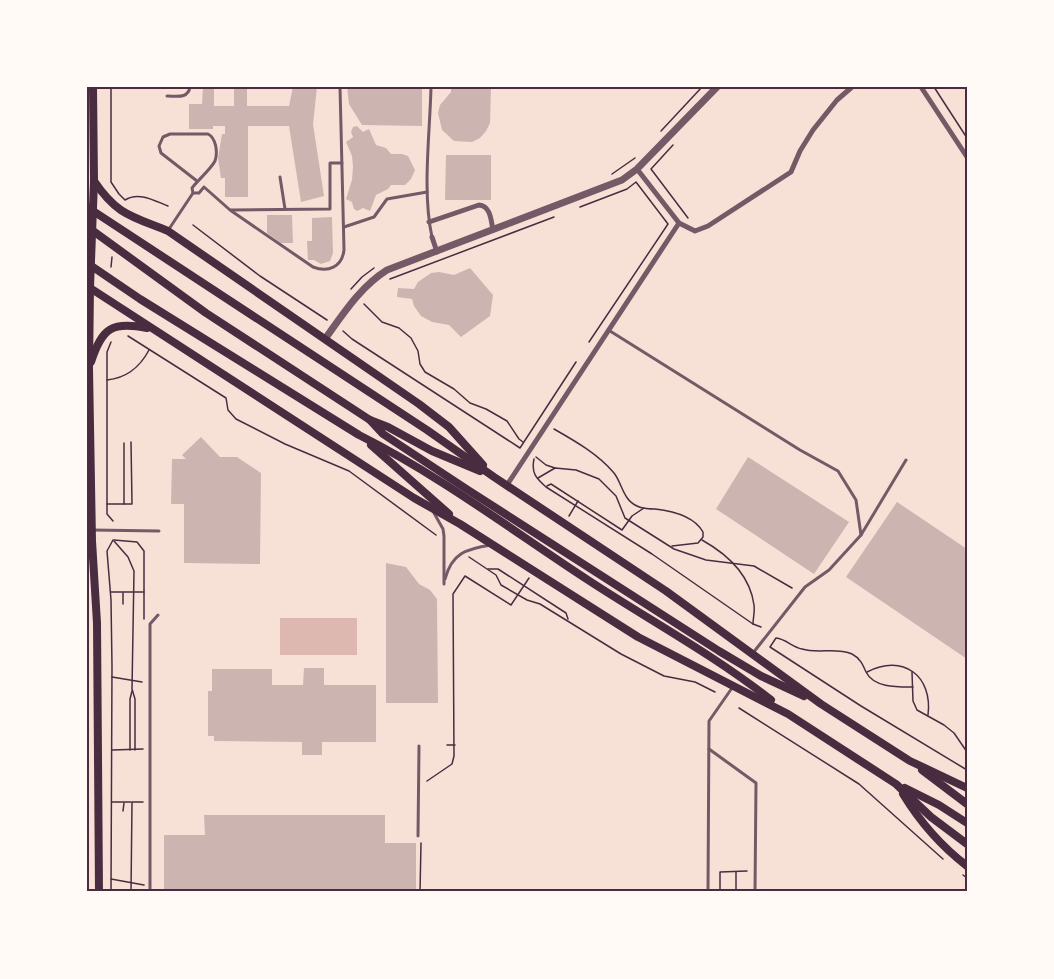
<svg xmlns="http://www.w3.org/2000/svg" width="1054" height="979" font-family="Roboto,sans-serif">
<rect width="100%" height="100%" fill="#f7e1d7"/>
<!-- water -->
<rect fill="#dcb8b0" x="280" y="618" width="77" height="37"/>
<!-- building -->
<g fill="#ccb4b1">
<path d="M203,87H214V106H234V87H247V106H289L293,87H317L313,124L324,196L301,202L289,126H248V197H225V178H221L218,158L222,134H225V126H213V129H189V104H202Z"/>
<path d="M347,87H422V126L362,125L349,104Z"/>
<path d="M451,87H491L490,123L486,131L480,138L472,142L454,141L442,130L438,113L440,105L451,92Z"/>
<path d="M357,126L363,132L369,129L376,145L386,148L391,154H402L408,156L415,170L411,179L405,185H391L388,189L376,195L370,211L363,208L357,211L354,209L352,202L346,199L352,180L353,167L352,156L346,142L353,137L351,132L353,127Z"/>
<path d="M446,155H491V200H445Z"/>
<path d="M267,215H292L293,243H281L267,233Z"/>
<path d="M332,217L333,253L330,261L321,264L314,260H308L307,241H312V218Z"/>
<path d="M470,268L493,295L490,316L461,337L449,325L432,322L421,316L414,306L412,299L397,297L398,288L414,289L418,282L431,273L439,272L454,275Z"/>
<path d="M201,437L220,457H237L261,473L260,564L184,563V504H171L172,459H186L182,455Z"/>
<path d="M748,457L849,522L814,574L716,509Z"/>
<path d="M897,502L967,549V659L846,577Z"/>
<path d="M386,563L406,567L419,584L430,590L437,599L438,703H386Z"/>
<path d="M304,668H324V685H376V742H322V755H302V742L214,741V736H208V691H212V669H272V685H303Z"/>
<path d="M204,815H385V843H416V892H164V835H205Z"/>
</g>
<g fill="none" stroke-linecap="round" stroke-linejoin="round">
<!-- path -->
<g stroke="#4a2c40" stroke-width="1.5">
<path d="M111,87V182L119,194L125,200C139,191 155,201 168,206"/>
<path d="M934,87L967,138"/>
<path d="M661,131L702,87"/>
<path d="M673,145L651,169L688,218"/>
<path d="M612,174L635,158"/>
<path d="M580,207L627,189L636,182L668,224L589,342"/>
<path d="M193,225L260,276L327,320"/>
<path d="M111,267L112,257"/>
<path d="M390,279L554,217"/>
<path d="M351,289L362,277L374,268"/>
<path d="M364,304L382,322L399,328L411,338L418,351L420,364L425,372L454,389L470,403L486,409L507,421L519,439L523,442"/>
<path d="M343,331L352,339L520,448L576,362"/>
<path d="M128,336L226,398L228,410L236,419L285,444L349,471L436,535"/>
<path d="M111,342L107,352V514L113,521"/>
<path d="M107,380C127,378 140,367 149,350"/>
<path d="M554,429C575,441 598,454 614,473C622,483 623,500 637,506C642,509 649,509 655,509C673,511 694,516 703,532V537L698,543L672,546"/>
<path d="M124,443V504"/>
<path d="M536,457L546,465L555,468"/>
<path d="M534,459C531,473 536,478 546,487L652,554L753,624L761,627"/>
<path d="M538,478L555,468L576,470L599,479L616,496L625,518L674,549L706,560L754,566L792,588"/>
<path d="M547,486L551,484L622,530L632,516L644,508"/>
<path d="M107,504H132L131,442"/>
<path d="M569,516L578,501"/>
<path d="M114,540L137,542L144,551V619"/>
<path d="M702,540C727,554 750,575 754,605C755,612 753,618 753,624"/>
<path d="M114,541L128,557L134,571L132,689L135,699V750"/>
<path d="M469,557L496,575L501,585L527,600L540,604L621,654L664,676L695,682L715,692"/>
<path d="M488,569H498L566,613L568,619"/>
<path d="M111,592H144"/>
<path d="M123,604V593"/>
<path d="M867,672C903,653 933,676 928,715"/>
<path d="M912,672L913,701L917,710L944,725L954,733L967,752"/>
<path d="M112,677L142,682"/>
<path d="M913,687C898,687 874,688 866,672C863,665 860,658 852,654C836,647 818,654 802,649C792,647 786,639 776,638L770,647L861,706L967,770"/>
<path d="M739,708L859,784L943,859"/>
<path d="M447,745H455"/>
<path d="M112,750L143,749"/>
<path d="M130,750V699L132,691"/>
<path d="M427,781L452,764L454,756L453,594L465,576L511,605L529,578"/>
<path d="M112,802H131"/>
<path d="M123,811L124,803"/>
<path d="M963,875L967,878"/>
<path d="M111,879L144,885"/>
<path d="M111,892L112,666L111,600L107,551L113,540"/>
<path d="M131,892L132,802H143"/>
<path d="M420,892L421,843"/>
<path d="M720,892V872L747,871"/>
<path d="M736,892V872"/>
</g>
<!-- service -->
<g stroke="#755966" stroke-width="3">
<path d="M431,87C430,133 422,192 432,237"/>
<path d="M167,96C177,96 188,99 190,87"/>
<path d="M280,177L285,209"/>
<path d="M197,181L161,153L159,146L163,137L170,134H208C216,138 218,152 215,161C211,169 197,181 192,188L193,193H199L204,187L230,210L313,267C328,273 342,267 344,250L340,87"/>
<path d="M231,210L330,209V163H342"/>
<path d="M344,227L374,217L387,199L427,192"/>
<path d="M169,229L193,193"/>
<path d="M610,331L800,450L838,471L856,500L861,535"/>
<path d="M434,513L443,529L444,536V584"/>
<path d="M92,530L159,531"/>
<path d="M445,579C452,553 466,549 491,545"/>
<path d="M753,653L805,587L829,570L861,535L906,460"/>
<path d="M709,749L756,783L755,892"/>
<path d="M418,836L419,746"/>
<path d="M150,892V624L158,615"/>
<path d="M708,892L709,721L732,688"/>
</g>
<!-- minor -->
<g stroke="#755966" stroke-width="5">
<path d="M921,87L967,157"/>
<path d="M637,169L679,223L695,231L708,226L791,172L800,151L813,130L837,100L852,87"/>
<path d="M429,222L479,205C491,206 491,221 493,230"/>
<path d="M432,237L437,252"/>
<path d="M507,485L679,223"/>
</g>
<!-- tertiary -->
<path stroke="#755966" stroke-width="7" d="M325,339C343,314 360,287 387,270L622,180L637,169L717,87"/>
<!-- primary -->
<g stroke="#4a2c40" stroke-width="8">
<path d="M93,87L94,181L90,287L89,368L92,541L97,623L99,892"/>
<path d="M94,181C117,215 131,216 168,231L419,404L449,427L483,465"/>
<path d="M87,207L427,430L494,477L666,591L821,704L910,761L967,788"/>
<path d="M89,228L206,313L370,420L388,427L432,451L480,471"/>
<path d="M87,263L140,299L359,435C439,475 513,531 588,580C649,620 714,655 771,700"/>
<path d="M87,286L414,498L460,524L638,637L788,714L896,784L931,817L967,844"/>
<path d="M91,362C102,328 112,321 147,328"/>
<path d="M370,420L383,434L468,490L719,651L761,676L804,696"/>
<path d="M371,445L449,514"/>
<path d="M922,770L967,804"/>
<path d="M905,788L939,805L967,823"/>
<path d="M903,794C920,822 941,846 967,866"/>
</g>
</g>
<!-- border -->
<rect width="1054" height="979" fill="none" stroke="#fffaf5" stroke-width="177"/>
<rect x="88" y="88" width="878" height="802" fill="none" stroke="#4a2c40" stroke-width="2"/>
</svg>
